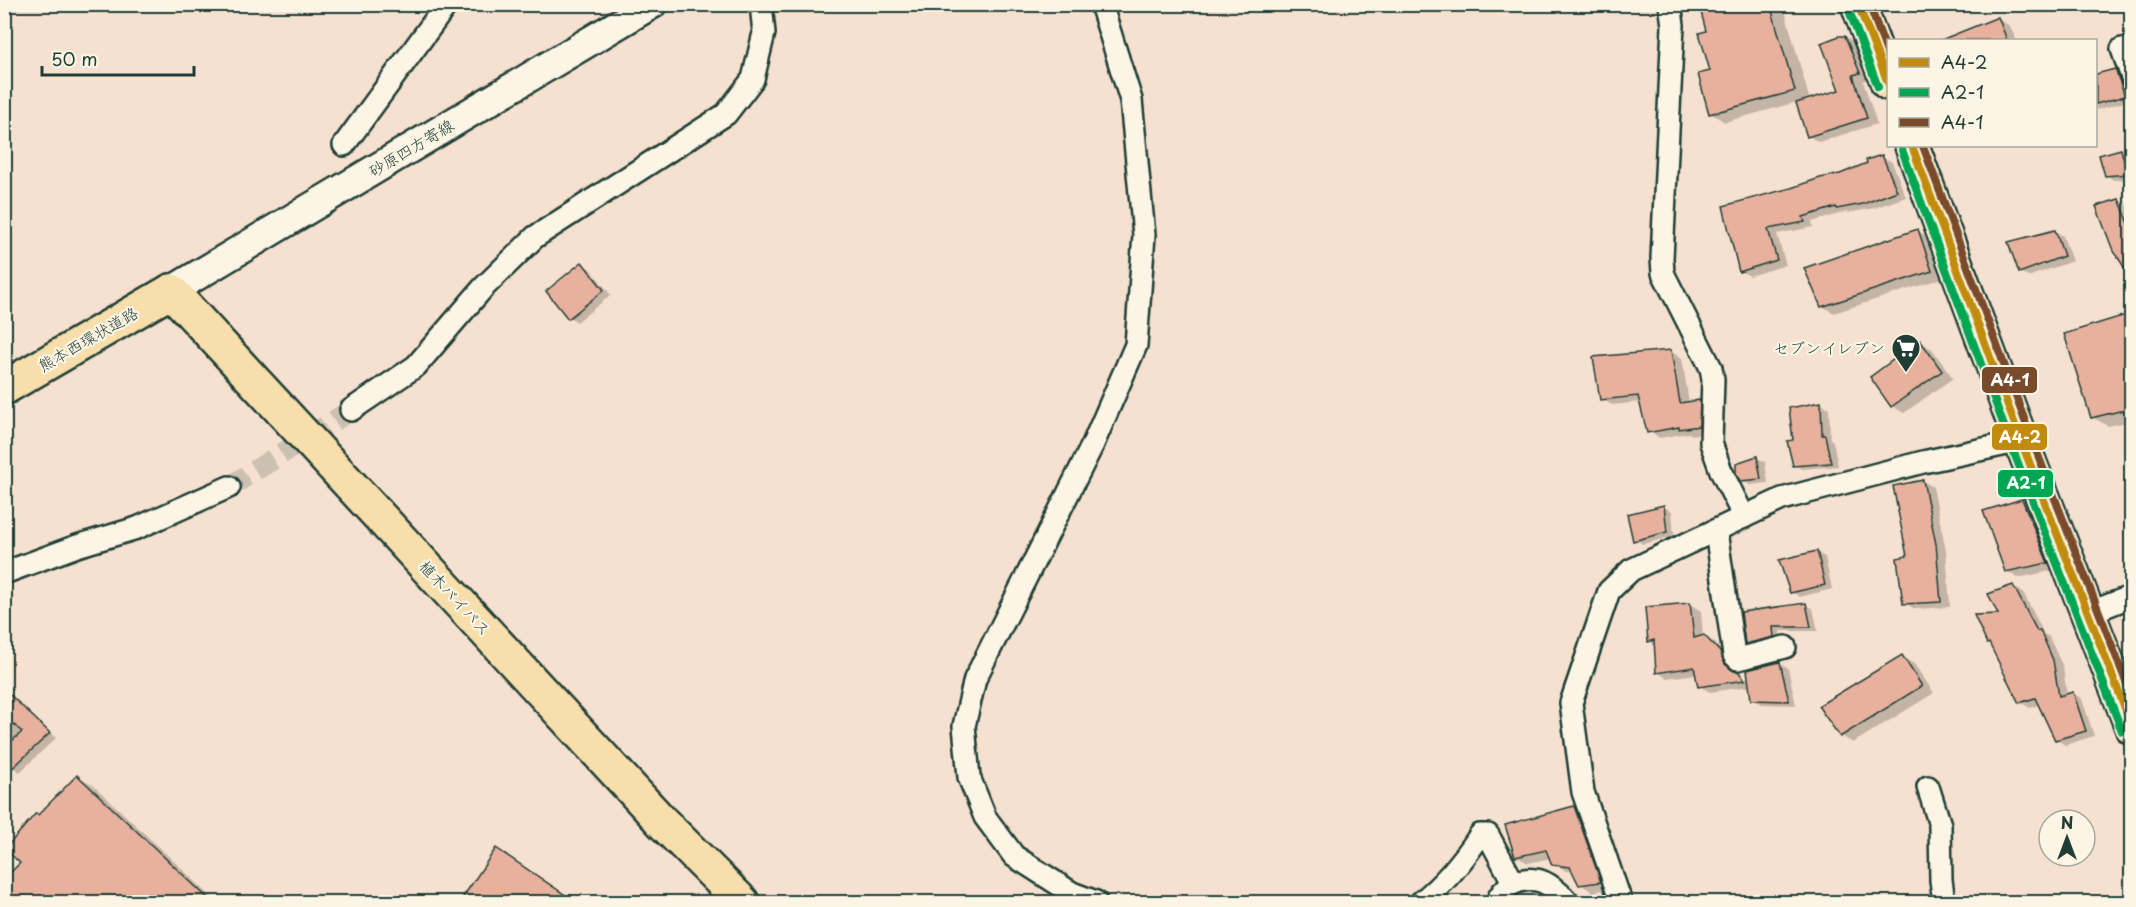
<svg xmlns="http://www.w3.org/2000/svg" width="2136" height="907" font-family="'Playpen Sans','Klee One',sans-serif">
<rect width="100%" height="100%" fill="#f6e1d0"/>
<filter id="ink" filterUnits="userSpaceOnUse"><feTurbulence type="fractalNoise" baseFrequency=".0167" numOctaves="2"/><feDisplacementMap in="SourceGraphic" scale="12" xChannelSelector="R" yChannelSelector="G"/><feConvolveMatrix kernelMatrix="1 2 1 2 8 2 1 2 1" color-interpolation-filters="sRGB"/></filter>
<g filter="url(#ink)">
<!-- shadow -->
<g fill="#0003">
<path d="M1700,4H1783L1810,101L1841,91L1823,44L1844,36L1855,42L1870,79L1863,81L1877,124L1819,142L1808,136L1797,102L1725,122L1710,113L1711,72L1708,32Z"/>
<path d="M1998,19L2010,26L2016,40H1943Z"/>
<path d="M2115,70L2123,75L2132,100L2096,110V76Z"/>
<path d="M2121,151L2129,155L2132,178L2114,180L2106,175Z"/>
<path d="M1882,157L1892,162L1906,197L1874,208L1848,213L1846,212L1812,222L1813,227L1777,234L1786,265L1750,276L1740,271L1725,207L1840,176Z"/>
<path d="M2119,200L2127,205L2132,216V277Z"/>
<path d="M1918,231L1930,238L1943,278L1834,313L1822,306Z"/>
<path d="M2055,231L2063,236L2072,261L2028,277L2020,272Z"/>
<path d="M582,264L590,269L611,295L577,322L569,317Z"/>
<path d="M2132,315V421L2108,426L2092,417Z"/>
<path d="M1920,342L1932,349L1953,378L1904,413L1892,406Z"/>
<path d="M1671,352L1682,358L1689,403L1699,401L1710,408L1709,432L1692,435L1689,433L1660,438L1649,432L1641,402L1612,405L1601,399Z"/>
<path d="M1821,403L1829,408L1830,439L1833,441L1838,466L1802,469L1794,465L1795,441Z"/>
<path d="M1757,458L1765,462L1768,483L1750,485L1741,480Z"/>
<path d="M1923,481L1933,487L1946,551L1950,607L1915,609L1905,603L1909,558Z"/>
<path d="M2022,501L2034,508L2059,569L2018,578L2006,571Z"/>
<path d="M1664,507L1672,511L1674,536L1643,544L1635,540Z"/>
<path d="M1817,553L1825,557L1832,589L1800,597L1792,592Z"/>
<path d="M2013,587L2023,592L2044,634L2049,637L2063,667L2067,695L2073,693L2082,699L2094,736L2065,745L2056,739L2040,704L2030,708L2020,702L2000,616Z"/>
<path d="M1690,604L1701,611L1703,636L1715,643L1731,661L1735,672L1750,680L1780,663L1788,668L1796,705L1761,704L1753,699L1751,686L1710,692L1699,686L1697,674L1667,678L1657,672L1656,645L1649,641Z"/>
<path d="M1805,605L1813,609L1818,631H1780L1781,641L1755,648L1747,643Z"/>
<path d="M1902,657L1914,664L1934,693L1853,743L1841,736Z"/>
<path d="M4,688L56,738L20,772L4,760V731L13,722L4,714Z"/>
<path d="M77,776L93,785L217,902H4L22,863L39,817Z"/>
<path d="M1574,807L1586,814L1612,888L1593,892L1580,884L1574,872L1566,871L1553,863L1551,858L1528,863L1516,856Z"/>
<path d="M497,850L513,859L577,902H461Z"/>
</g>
<!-- building -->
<g fill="#e8b19e" stroke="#1f3d34" stroke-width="1.5">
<path d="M1699,4H1770L1795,91L1709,114L1698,74L1710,71L1699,33L1706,31Z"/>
<path d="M1998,17L2007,40H1941Z"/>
<path d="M1839,36H1845L1860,73L1853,75L1867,118L1807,137L1796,103L1839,90L1821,43Z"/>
<path d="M2115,69L2125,96L2096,104V74Z"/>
<path d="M2121,149L2127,174L2105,176L2099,155Z"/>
<path d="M1882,155L1897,191L1863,204L1837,209L1836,207L1803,217L1805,222L1768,229L1777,260L1739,272L1723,206L1791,188L1820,178L1840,174L1867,163L1866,160Z"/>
<path d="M2119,199L2132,231V280L2112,248L2096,206Z"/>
<path d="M1918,229L1932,271L1821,307L1804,268Z"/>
<path d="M2055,230L2064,256L2019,273L2008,242Z"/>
<path d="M582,262L604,290L568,319L546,291Z"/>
<path d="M2132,313V408L2091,418L2064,334Z"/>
<path d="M1920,340L1942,371L1891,407L1870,377Z"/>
<path d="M1671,350L1680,403L1700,400L1699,426L1679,429V427L1647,433L1638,396L1600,400L1593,357Z"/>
<path d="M1821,402L1822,435H1825L1831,463L1793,466L1787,441L1793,440L1789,408Z"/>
<path d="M1757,456L1761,479L1740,481L1736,473V463Z"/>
<path d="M1923,480L1936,544L1941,602L1903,604L1897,558L1907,556L1893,486Z"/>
<path d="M2022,499L2048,563L2005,572L1983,511Z"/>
<path d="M1664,505L1667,532L1633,541L1627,514Z"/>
<path d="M1817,551L1825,585L1790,593L1779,560Z"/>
<path d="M2013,585L2037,631L2040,630L2053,660L2059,696L2073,692L2086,731L2055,740L2035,698L2019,703L1989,643L1987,644L1974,615L1998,614L1988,594Z"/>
<path d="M1690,603L1694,638L1704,635L1721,653L1725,664L1734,671H1738L1745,680L1698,687L1694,667L1656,673L1654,640L1648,642L1645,607Z"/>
<path d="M1806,603L1811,627H1773L1774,637L1745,644L1741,612Z"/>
<path d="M1902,655L1922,686L1840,737L1818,706Z"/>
<path d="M1780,662L1789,701L1751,700L1747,670Z"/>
<path d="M4,689L50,733L4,776V748L22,732L4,716Z"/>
<path d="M77,775L213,903H4V879L20,863L5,849L36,813L38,815Z"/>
<path d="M1574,806L1601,882L1579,885L1570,867L1552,865L1546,850L1515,857L1505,825Z"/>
<path d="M496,848L577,903H459Z"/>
</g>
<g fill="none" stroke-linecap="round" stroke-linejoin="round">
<!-- minor-tunnel -->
<path stroke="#cbc0b1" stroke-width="21" stroke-dasharray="21 10" stroke-linecap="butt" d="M229,487L351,410"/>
<!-- minor casing -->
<g stroke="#1f3d34" stroke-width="26">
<g id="minor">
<path d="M1670,4L1673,25L1662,258L1663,273L1711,368L1713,379L1711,443L1721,471L1744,517"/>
<path d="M2122,49L2132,77"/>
<path d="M344,145L447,4"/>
<path d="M351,410L416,366L483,288L535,237L726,114L753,79L764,33L761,4"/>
<path d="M1714,532L1717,538L1734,655L1738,659L1785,647"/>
<path d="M4,573L77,546L137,528L229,487"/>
<path d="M2089,613L2132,596"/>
<path d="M1928,787L1940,825L1941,880L1944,902"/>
<path d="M1096,902L1072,893L1014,856L985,817L969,777L964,726L975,679L1093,444L1136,345L1144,235L1131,100L1101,4"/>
<path d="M1421,902C1445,883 1463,861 1480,835H1488L1513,882"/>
<path d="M1497,902C1502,887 1519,877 1536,880C1547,881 1561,894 1568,902"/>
<path d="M1621,902L1583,792L1571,703L1609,591L1631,570L1782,499L1923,462L2021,441"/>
</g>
</g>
<!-- secondary casing -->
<g stroke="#1f3d34" stroke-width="33">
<path id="secondary" d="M171,291L652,4"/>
</g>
<!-- trunk casing -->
<g stroke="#1f3d34" stroke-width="38">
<g id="trunk">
<path d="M1858,4L1888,83"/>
<path d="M1912,146L2021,441L2132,727"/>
<path d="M171,291L663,823L742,902"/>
</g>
</g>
<!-- motorway casing -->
<g stroke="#1f3d34" stroke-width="38">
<path id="motorway" d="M4,388L171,291"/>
</g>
<!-- minor -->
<use href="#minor" stroke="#fcf5e5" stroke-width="21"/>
<!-- secondary -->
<use href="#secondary" stroke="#fcf5e5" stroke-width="28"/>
<!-- trunk -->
<use href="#trunk" stroke="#f8deab" stroke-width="33"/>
<!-- motorway -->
<use href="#motorway" stroke="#f8deab" stroke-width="33"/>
<!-- bus-1 casing -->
<g stroke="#fcf5e5" stroke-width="12">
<g id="bus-1">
<path d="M1858,4L1888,83"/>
<path d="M1912,146L2021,441L2132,726"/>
</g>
</g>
<!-- bus-2 casing -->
<g stroke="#fcf5e5" stroke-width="12">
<g id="bus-2">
<path d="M1848,8L1878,87"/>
<path d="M1902,150L2011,445L2122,731"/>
</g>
</g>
<!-- bus-3 casing -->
<g stroke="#fcf5e5" stroke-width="12">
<g id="bus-3">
<path d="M1869,4L1888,55"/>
<path d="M1923,146L2031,437L2132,697"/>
</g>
</g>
<!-- bus-1 -->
<use href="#bus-1" stroke="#c18c0d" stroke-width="8"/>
<!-- bus-2 -->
<use href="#bus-2" stroke="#00a651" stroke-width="8"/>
<!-- bus-3 -->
<use href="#bus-3" stroke="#7a4b2a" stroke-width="8"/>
</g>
</g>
<!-- icons -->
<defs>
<g id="supermarket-pin" transform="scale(1.5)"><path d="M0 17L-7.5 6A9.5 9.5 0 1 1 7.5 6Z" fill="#1f3d34" stroke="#fcf5e5"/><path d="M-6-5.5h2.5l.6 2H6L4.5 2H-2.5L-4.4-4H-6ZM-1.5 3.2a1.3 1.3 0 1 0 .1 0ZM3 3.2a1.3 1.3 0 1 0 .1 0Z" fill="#fff"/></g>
</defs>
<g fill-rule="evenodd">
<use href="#supermarket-pin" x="1906" y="348"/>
</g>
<g text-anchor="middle" stroke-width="4.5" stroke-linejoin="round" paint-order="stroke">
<!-- street labels -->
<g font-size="16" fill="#1f3d34" stroke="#fcf5e5">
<text transform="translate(411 148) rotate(-31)" y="6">砂原四方寄線</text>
<text transform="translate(88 339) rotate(-30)" y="6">熊本西環状道路</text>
<text transform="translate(455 598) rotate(47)" y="6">植木バイパス</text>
</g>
<!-- poi labels -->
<g font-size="16" fill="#1f3d34" stroke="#fcf5e5" text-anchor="end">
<text x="1885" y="354">セブンイレブン</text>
</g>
</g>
<g stroke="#fcf5e5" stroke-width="2">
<rect x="1981" y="366" width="57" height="28" rx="6" fill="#7a4b2a"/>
<rect x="1991" y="423" width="57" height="28" rx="6" fill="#c18c0d"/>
<rect x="1997" y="469" width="57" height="29" rx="6" fill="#00a651"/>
</g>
<g font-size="16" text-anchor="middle" font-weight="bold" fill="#fff">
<text x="2010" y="386">A4-1</text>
<text x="2020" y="443">A4-2</text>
<text x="2026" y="489">A2-1</text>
</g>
<!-- margin -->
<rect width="2136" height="907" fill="none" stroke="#fcf5e5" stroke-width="24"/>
<rect x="12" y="12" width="2112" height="883" fill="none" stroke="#1f3d34" stroke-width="2" filter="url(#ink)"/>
<!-- legend -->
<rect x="1887" y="39" width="210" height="108" fill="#fcf5e5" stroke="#a4ab9e" stroke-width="1.5"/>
<rect x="1899" y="58" width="30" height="9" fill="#c18c0d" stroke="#a4ab9e" stroke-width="1.5"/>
<text x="1941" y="69" font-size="18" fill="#1f3d34">A4-2</text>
<rect x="1899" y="88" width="30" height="9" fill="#00a651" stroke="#a4ab9e" stroke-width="1.5"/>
<text x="1941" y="99" font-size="18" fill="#1f3d34">A2-1</text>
<rect x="1899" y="118" width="30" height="9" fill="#7a4b2a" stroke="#a4ab9e" stroke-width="1.5"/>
<text x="1941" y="129" font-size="18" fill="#1f3d34">A4-1</text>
<!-- north arrow -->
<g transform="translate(2067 838)"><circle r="28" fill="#fcf5e5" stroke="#a4ab9e" stroke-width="1.5"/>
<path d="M0-4.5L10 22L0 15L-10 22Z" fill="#1f3d34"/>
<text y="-9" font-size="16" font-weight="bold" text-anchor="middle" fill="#1f3d34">N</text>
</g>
<!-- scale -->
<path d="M42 66v9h152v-9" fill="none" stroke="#1f3d34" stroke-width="3"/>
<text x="51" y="66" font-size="18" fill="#1f3d34" stroke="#fcf5e5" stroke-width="4.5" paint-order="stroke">50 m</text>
</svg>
